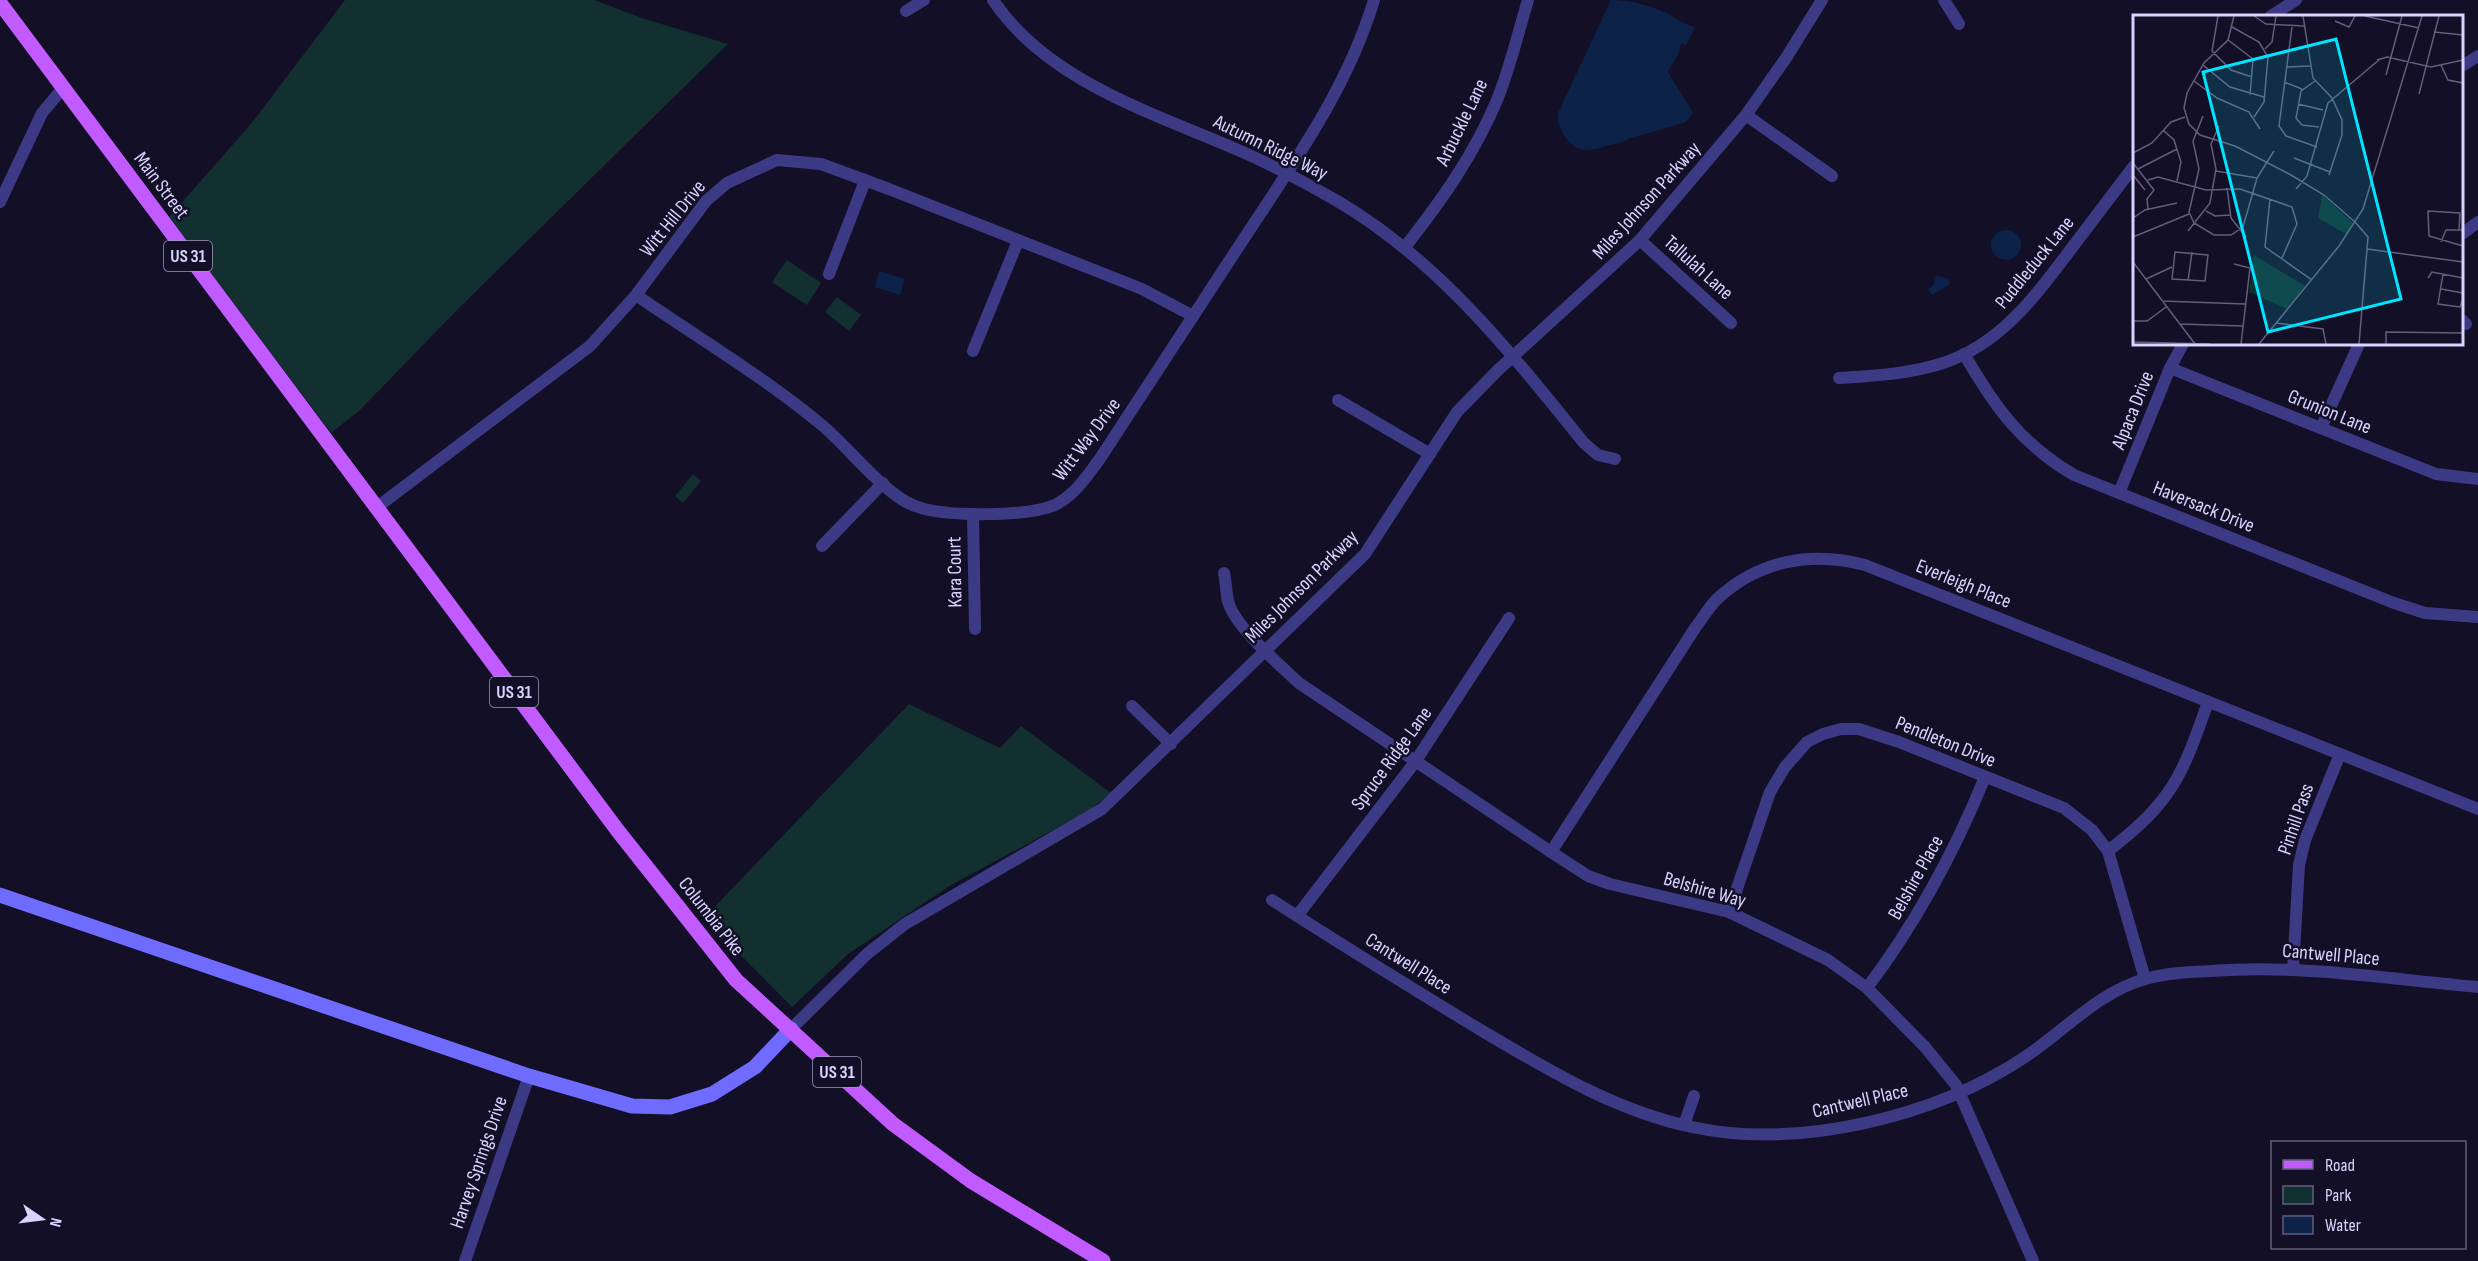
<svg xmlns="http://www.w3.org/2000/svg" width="2478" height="1261" font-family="'Sofia Sans Condensed',sans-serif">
<rect width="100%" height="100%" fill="#130f26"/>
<!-- green -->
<g fill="#12302f">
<path d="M345,0H594L645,19L728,44L459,308L359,411L331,433L169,217L251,124Z"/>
<path d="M787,260L821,283L807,305L772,282Z"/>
<path d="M837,297L861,315L849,331L825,312Z"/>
<path d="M693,474L701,481L683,503L675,496Z"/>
<path d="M909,704L1000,748L1021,726L1111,793L1087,812L951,885L848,954L792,1007L704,918Z"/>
</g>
<!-- water -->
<g fill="#0c2248">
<path d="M1611,0C1631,0 1653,6 1670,15C1680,20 1685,25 1695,27L1686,45L1681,43L1679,52L1668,72L1693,113L1686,122L1628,139C1623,143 1617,143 1611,145C1604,146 1595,150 1587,150C1569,150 1557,129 1558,113Z"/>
<circle cx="2006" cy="245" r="15"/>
<path d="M879,271L905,279L900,295L875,287Z"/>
<path d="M1936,275L1948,279L1950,284L1932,295L1928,290L1934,284Z"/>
</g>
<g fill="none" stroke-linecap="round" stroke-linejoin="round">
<!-- minor -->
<g stroke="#3d3a85" stroke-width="12">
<path d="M993,0C1047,81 1153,113 1238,150C1273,165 1306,183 1339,202C1440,262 1512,354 1584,443L1598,455L1615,459"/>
<path d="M1944,0L1959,24"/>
<path d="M906,11L924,0"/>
<path d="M2271,16L2296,0"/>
<path d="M2462,66L2478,56"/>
<path d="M1746,115L1832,176"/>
<path d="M0,202L42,113L63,88"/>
<path d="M2462,234L2478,222"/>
<path d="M1640,240L1731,323"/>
<path d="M1405,247C1441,201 1474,155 1497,100C1510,68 1518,33 1528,0"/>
<path d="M829,274L865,181"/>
<path d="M636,295C697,337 767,379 823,426C849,448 885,495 915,506C943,517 1027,517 1055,505C1075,495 1086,477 1099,460C1146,388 1194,315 1241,243C1292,165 1347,90 1374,0"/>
<path d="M2462,320L2466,324"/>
<path d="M973,351L1018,241"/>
<path d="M1964,354C1995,407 2020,443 2074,475L2394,603L2425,613L2478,617"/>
<path d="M2170,368L2436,474L2478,479"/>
<path d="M1839,378C1874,376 1909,374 1943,363C2000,344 2033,299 2068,253C2090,224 2112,195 2134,166"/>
<path d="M1338,400L1430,454"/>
<path d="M2321,428L2359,344"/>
<path d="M2119,493L2170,368L2183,344"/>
<path d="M376,508L590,346L636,295L706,201L727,183L777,160L821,164L889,189L1142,289L1193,316"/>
<path d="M973,514L975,629"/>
<path d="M822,546L883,483"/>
<path d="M1224,573C1226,582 1226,592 1228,601C1234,626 1280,665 1299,683L1551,852L1588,876L1610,884L1729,912L1828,960L1867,988L1925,1047L1956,1085L2033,1261"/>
<path d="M1132,706L1171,744"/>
<path d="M2108,851C2173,801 2182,776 2208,702"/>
<path d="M1551,852L1695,628C1702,619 1709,607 1717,599C1759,560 1811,551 1865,565L2478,809"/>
<path d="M1272,900C1342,945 1413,989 1484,1032C1550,1071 1616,1111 1692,1127C1798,1150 1935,1117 2025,1057C2064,1031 2099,992 2145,979C2173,971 2201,972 2229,970C2312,966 2396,980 2478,987"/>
<path d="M1729,912L1770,792L1785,767L1807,742L1823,734L1841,729H1859L1899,742L2064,808L2092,830L2108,851L2145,979"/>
<path d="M1297,916L1415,762L1509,618"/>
<path d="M2293,970L2299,865L2305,840L2340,754"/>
<path d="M1867,988C1916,923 1954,853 1985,777"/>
<path d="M791,1029L867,954L905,924L1102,809L1365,554L1457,412L1497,371L1640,240L1746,115L1786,58L1822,0"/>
<path d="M1684,1125L1694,1096"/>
<path d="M465,1261L529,1076"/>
</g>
<!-- secondary -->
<path stroke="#6f6bff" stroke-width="15" d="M0,895L529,1076L632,1106L670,1107L712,1094L755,1067L791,1029"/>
<!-- primary -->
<path stroke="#c25bff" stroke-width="15" d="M0,3L618,831L736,980L893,1124L971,1181L1103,1261"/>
</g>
<g text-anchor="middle" stroke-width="5" stroke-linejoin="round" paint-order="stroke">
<!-- shield labels -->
<g fill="#130f26" stroke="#9e99be" stroke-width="1.5">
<rect x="164" y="241" width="48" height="30" rx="4.5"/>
<rect x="490" y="677" width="48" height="30" rx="4.5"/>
<rect x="813" y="1057" width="48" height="30" rx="4.5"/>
</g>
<g font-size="18" font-weight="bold" fill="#d9d4ff">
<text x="188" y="262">US 31</text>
<text x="514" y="698">US 31</text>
<text x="837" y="1078">US 31</text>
</g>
<!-- street labels -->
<g font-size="20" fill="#d9d4ff" stroke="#130f26">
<text transform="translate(1461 122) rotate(-64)" y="7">Arbuckle Lane</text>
<text transform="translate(1271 147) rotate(26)" y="7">Autumn Ridge Way</text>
<text transform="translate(162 185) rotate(53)" y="7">Main Street</text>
<text transform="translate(1646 200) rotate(-48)" y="7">Miles Johnson Parkway</text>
<text transform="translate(672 218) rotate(-51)" y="7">Witt Hill Drive</text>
<text transform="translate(2034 262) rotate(-51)" y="7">Puddleduck Lane</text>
<text transform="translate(1699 267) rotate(42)" y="7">Tallulah Lane</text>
<text transform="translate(2132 410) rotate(-68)" y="7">Alpaca Drive</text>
<text transform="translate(2330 411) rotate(22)" y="7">Grunion Lane</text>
<text transform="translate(1086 439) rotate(-53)" y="7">Witt Way Drive</text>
<text transform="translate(2204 506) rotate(22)" y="7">Haversack Drive</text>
<text transform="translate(954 572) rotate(-91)" y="7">Kara Court</text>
<text transform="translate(1964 583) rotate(22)" y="7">Everleigh Place</text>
<text transform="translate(1301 586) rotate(-45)" y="7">Miles Johnson Parkway</text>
<text transform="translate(1946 741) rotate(22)" y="7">Pendleton Drive</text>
<text transform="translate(1391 758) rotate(-54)" y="7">Spruce Ridge Lane</text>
<text transform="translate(2295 819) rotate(-71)" y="7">Pinhill Pass</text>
<text transform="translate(1915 877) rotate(-61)" y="7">Belshire Place</text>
<text transform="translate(1705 889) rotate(16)" y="7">Belshire Way</text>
<text transform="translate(712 916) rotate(52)" y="7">Columbia Pike</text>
<text transform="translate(2331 954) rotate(5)" y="7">Cantwell Place</text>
<text transform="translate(1409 963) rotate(32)" y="7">Cantwell Place</text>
<text transform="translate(1860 1100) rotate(-13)" y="7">Cantwell Place</text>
<text transform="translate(478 1162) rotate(-71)" y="7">Harvey Springs Drive</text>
</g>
</g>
<!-- overview -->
<g transform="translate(2133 15)">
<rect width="330" height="330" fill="#130f26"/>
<path d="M189,180L220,208L213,219L185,203ZM121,240L172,271L154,294L116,277Z" fill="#12302f"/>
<path fill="none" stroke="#625e7d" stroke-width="1.5" d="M85,1L79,36L98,55L119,62M101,1L95,25L71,48L54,78L51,93L56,109L67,120L102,131L158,160L191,180L222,207M121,1L133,9L171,11M170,1L180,63L199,83L209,105V120L196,160M232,1L286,13M202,6L216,12L222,1M99,12L126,27L135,42L131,87L121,102M159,12L146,111L153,121L184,132M301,17L330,20M95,25L120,44L117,80M132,34L139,27L143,1M244,45L254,42L298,52L330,45M70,50L97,72L131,82M308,50L315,65L330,68M153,52L177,51M253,60L269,1M61,66L84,83L116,97L127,114M182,66L168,76L163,103L169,110L186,112M151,67L169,74M286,79L306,1M165,89L190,95M70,101L60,126L66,154L56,197L61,208L81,220H98L110,212L124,163L141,136M30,115L41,125L48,147L44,166M0,138L19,128L38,107L52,102M161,143L197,157M0,148L21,175L14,184L15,194M5,154L44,134M83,156L124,163M0,160L12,175M15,165L25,162L73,175L107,174L159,192L164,209L149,243M94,173L98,203L113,222M163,174L174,161L195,88L247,44M137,184L132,232L179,265M73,196L82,201L97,200M0,203L12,195L44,188M222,207L235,222L226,329M326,215L327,198L295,196L296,221L330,231M55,216L77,188L83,154L78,129L86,111M0,222L56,199M308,227L313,215H330M234,234L330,247M42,237L75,240L72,266L39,264ZM0,247L62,329M101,249L117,253L108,329M310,259L305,289L327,292L330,283M295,263L299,257L330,263M13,264L39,252M55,266L59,237M308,274L330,278M29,286L112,289M0,306H14L33,292M143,308L190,314L193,329M47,309L110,311M0,327L77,329M126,329L206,231L230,194L289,1M253,329V317L330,318"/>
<path fill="#00e5ff" fill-opacity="0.15" stroke="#00e5ff" stroke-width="3" d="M203,24L268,284L135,317L70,57Z"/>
<rect width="330" height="330" fill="none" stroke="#d9d4ff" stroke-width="3"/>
</g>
<!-- legend -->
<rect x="2271" y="1141" width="195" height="108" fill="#130f26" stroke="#625e7d" stroke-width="1.5"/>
<rect x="2283" y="1160" width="30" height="9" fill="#c25bff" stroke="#625e7d" stroke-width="1.5"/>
<text x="2325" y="1171" font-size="18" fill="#d9d4ff">Road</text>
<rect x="2283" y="1186" width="30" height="18" fill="#12302f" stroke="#625e7d" stroke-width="1.5"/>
<text x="2325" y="1201" font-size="18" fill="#d9d4ff">Park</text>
<rect x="2283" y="1216" width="30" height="18" fill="#0c2248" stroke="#625e7d" stroke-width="1.5"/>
<text x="2325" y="1231" font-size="18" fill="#d9d4ff">Water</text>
<!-- north arrow -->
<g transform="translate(42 1219) rotate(104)" stroke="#130f26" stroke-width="4.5" paint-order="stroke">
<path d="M0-4.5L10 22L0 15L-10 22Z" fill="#d9d4ff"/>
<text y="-9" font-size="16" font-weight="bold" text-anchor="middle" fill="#d9d4ff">N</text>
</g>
</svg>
